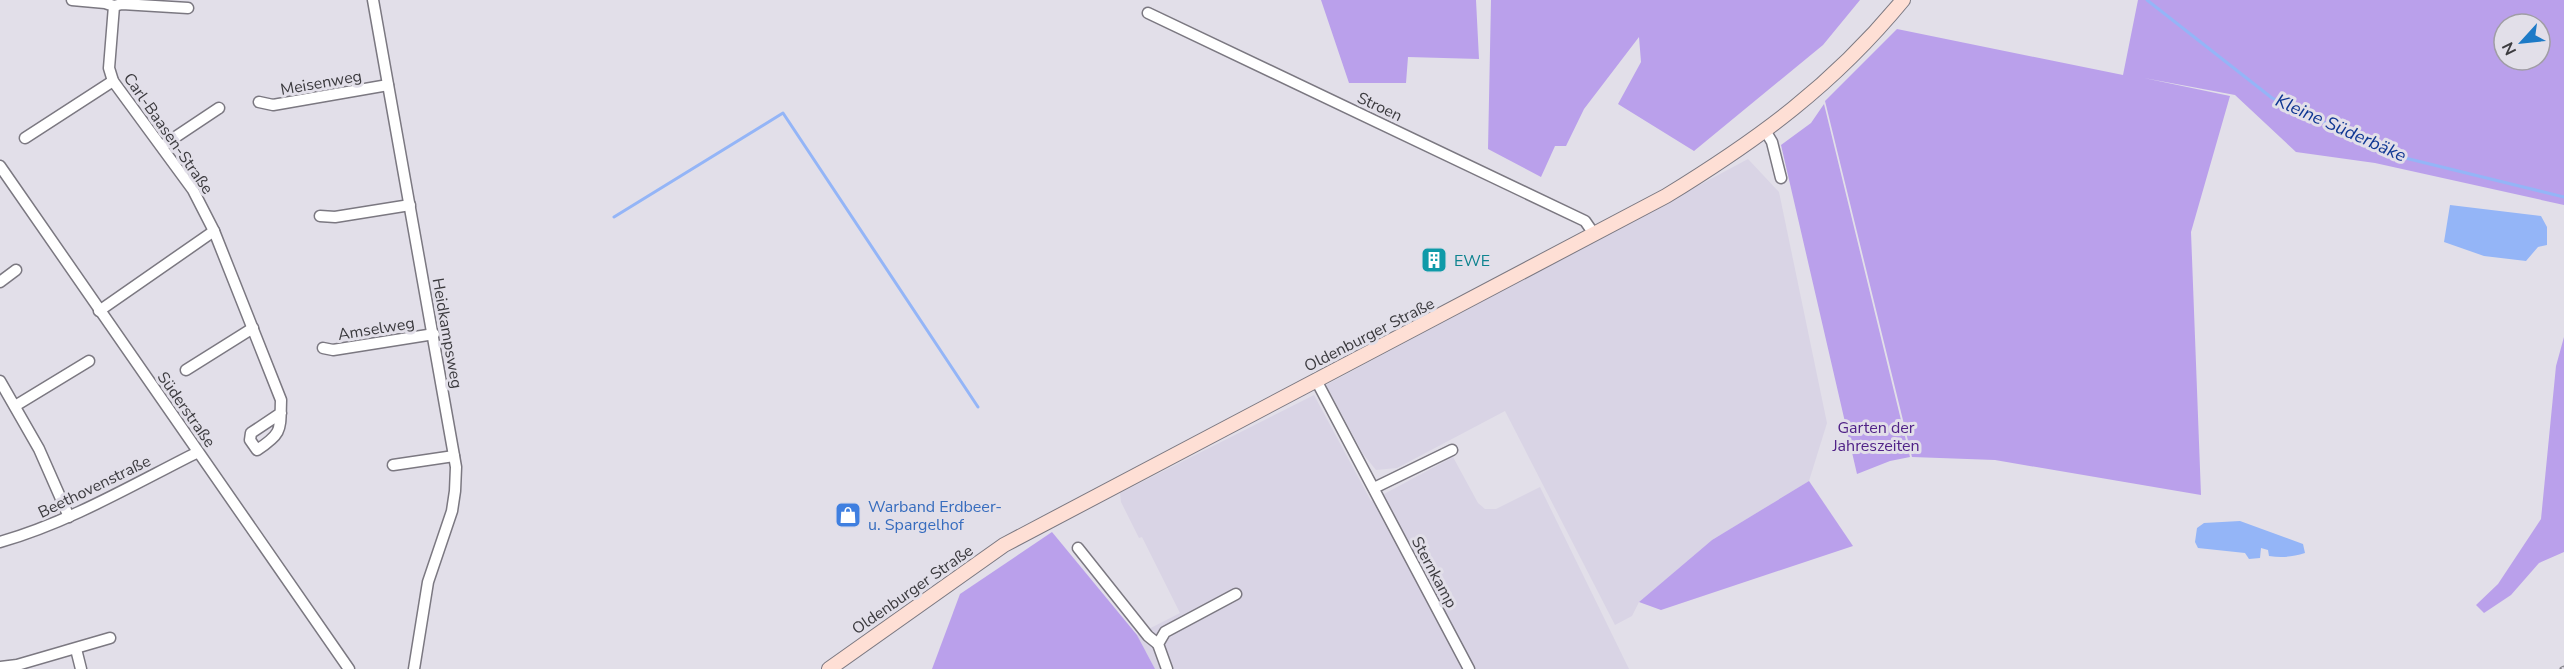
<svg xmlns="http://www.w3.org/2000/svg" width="2564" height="669" font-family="'Nunito Sans',sans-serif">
<rect width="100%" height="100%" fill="#e2dfe9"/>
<!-- built -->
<g fill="#d9d4e5">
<path d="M1748,159L1779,192L1827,423L1809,481L1712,540L1639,602L1632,616L1615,625L1505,411L1397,468L1376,470L1363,454L1326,385Z"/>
<path d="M1314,395L1371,501L1453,457L1478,503L1485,509H1496L1540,487L1629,669H1155L1137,635L1180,613L1142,537L1139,538L1121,502L1120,493Z"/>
</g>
<!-- green -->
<g fill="#baa0eb" fill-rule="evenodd">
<path d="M1321,0H1476L1479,59L1408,57L1406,83H1349Z"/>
<path d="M1491,0H1860L1823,45L1694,151L1618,104L1641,62L1639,37L1584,109L1566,146H1555L1541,177L1488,149Z"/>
<path d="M2138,0H2564V205L2375,163L2296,152L2235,95L2144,78L2230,96L2191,232L2201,495L1995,460L1912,457L1825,101L1897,29L2123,75ZM2504,24H2540V60H2504Z"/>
<path d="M1824,104L1910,457L1890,461L1857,474L1781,145L1811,123Z"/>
<path d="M2564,337V552L2539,563L2511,595L2484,613L2476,605L2498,584L2541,519L2556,366Z"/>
<path d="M1809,481L1853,546L1661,610L1639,602L1712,540Z"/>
<path d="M1052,532L1137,635L1155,669H932L960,594Z"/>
</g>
<!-- water -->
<g fill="#94b5f7">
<path d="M2450,205L2541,216L2547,227V245L2538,247L2526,261L2484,256L2444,242Z"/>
<path d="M2240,521L2303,544L2305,553C2292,557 2282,558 2269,556L2268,550L2261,548L2260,558L2249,559L2245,553L2198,548L2195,542L2197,528L2204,523Z"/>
</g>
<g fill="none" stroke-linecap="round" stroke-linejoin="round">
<!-- stream -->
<g stroke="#94b5f7" stroke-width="3">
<path d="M2147,0L2272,98L2393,155L2564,197"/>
<path d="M614,217L783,113L978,407"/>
</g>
<!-- street casing -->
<g stroke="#7b7881" stroke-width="13">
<g id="street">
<path d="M72,0L105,3L114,6L109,68L113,81L193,190L214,231L281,400C280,430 283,433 257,450L250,440L251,433L281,413"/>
<path d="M373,0L456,467L455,491L452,511L428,582L414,669"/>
<path d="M114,6L122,4L188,8"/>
<path d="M1148,13L1585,221L1594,234"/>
<path d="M259,102L273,105L388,85"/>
<path d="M1766,132L1772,142L1781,178"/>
<path d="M25,138L113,81"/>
<path d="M162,146L219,108"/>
<path d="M0,166L349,669"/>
<path d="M320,216L335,217L410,205"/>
<path d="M0,282L16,270"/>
<path d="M99,311L214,231"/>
<path d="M323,348L333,350L434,334"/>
<path d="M186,370L253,328"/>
<path d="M1316,380L1469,669"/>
<path d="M0,381L39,449L69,517"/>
<path d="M15,406L89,361"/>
<path d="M393,465L454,456"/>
<path d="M1374,488L1452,450"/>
<path d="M0,542C70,522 134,484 198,452"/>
<path d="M1078,548L1148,636L1158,644"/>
<path d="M76,649L81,669"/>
<path d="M0,667L17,665L110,638"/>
<path d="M1167,669L1158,644L1165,632L1236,594"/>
</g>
</g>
<!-- secondary casing -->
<g stroke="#7b7881" stroke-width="16">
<path id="secondary" d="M829,669L1004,545L1666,196C1759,139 1833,85 1903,0"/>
</g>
<!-- street -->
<use href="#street" stroke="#fff" stroke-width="10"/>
<!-- secondary -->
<use href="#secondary" stroke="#fedfd5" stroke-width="14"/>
<!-- rail casing -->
<g stroke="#86858b" stroke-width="5">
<path id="rail" d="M2562,669L2564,668"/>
</g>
<!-- rail -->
<use href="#rail" stroke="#e2dfe9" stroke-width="3" stroke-dasharray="9" stroke-linecap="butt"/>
</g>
<!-- icons -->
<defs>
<g id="building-square" transform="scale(1.35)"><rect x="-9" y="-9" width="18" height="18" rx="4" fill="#0f9aa8" stroke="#e2dfe9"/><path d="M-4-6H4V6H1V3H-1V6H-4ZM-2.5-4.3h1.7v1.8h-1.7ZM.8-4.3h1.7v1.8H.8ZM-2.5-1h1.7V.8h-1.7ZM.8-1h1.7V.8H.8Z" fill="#fff"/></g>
<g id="shop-square" transform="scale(1.35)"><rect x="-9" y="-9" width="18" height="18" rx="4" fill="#3f7fe0" stroke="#e2dfe9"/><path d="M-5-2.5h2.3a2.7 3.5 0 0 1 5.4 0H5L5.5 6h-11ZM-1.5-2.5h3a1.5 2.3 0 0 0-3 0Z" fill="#fff"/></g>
</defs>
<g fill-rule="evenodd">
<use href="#building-square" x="1434" y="260"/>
<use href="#shop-square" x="848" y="515"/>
</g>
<g text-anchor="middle" stroke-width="6" stroke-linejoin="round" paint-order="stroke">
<!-- street labels -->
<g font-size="16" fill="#3c3b3f" stroke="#e2dfe9">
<text transform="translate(321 82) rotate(-10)" y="6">Meisenweg</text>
<text transform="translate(1380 106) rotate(25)" y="6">Stroen</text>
<text transform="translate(169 133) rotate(55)" y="6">Carl-Baasen-Straße</text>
<text transform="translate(376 328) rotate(-9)" y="6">Amselweg</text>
<text transform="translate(448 333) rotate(80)" y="6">Heidkampsweg</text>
<text transform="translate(1369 334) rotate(-27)" y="6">Oldenburger Straße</text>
<text transform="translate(187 409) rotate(55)" y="6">Süderstraße</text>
<text transform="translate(94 486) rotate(-26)" y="6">Beethovenstraße</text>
<text transform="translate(1435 572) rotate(62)" y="6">Sternkamp</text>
<text transform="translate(912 589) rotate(-35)" y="6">Oldenburger Straße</text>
</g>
<!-- culture labels -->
<g font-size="16" fill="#0d838f" stroke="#e2dfe9" text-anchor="start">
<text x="1454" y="266">EWE</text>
</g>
<!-- park labels -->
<g font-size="16" fill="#502287" stroke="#e2dfe9">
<text x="1876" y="433">Garten der<tspan x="1876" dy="18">Jahreszeiten</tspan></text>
</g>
<!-- shop labels -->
<g font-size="16" fill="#366cbe" stroke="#e2dfe9" text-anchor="start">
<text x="868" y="512">Warband Erdbeer-<tspan x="868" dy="18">u. Spargelhof</tspan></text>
</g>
<!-- water labels -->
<g font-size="18" font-style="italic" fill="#0e3692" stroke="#e2dfe9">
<text transform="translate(2341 128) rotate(24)" y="6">Kleine Süderbäke</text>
</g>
</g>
<!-- north arrow -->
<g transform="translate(2522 42) rotate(243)"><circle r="28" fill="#e2dfe9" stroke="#a09da5" stroke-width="1.5"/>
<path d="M0-4.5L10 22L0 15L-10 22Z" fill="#1d7ac7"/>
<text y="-9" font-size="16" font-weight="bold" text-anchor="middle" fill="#3c3b3f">N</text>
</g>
</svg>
